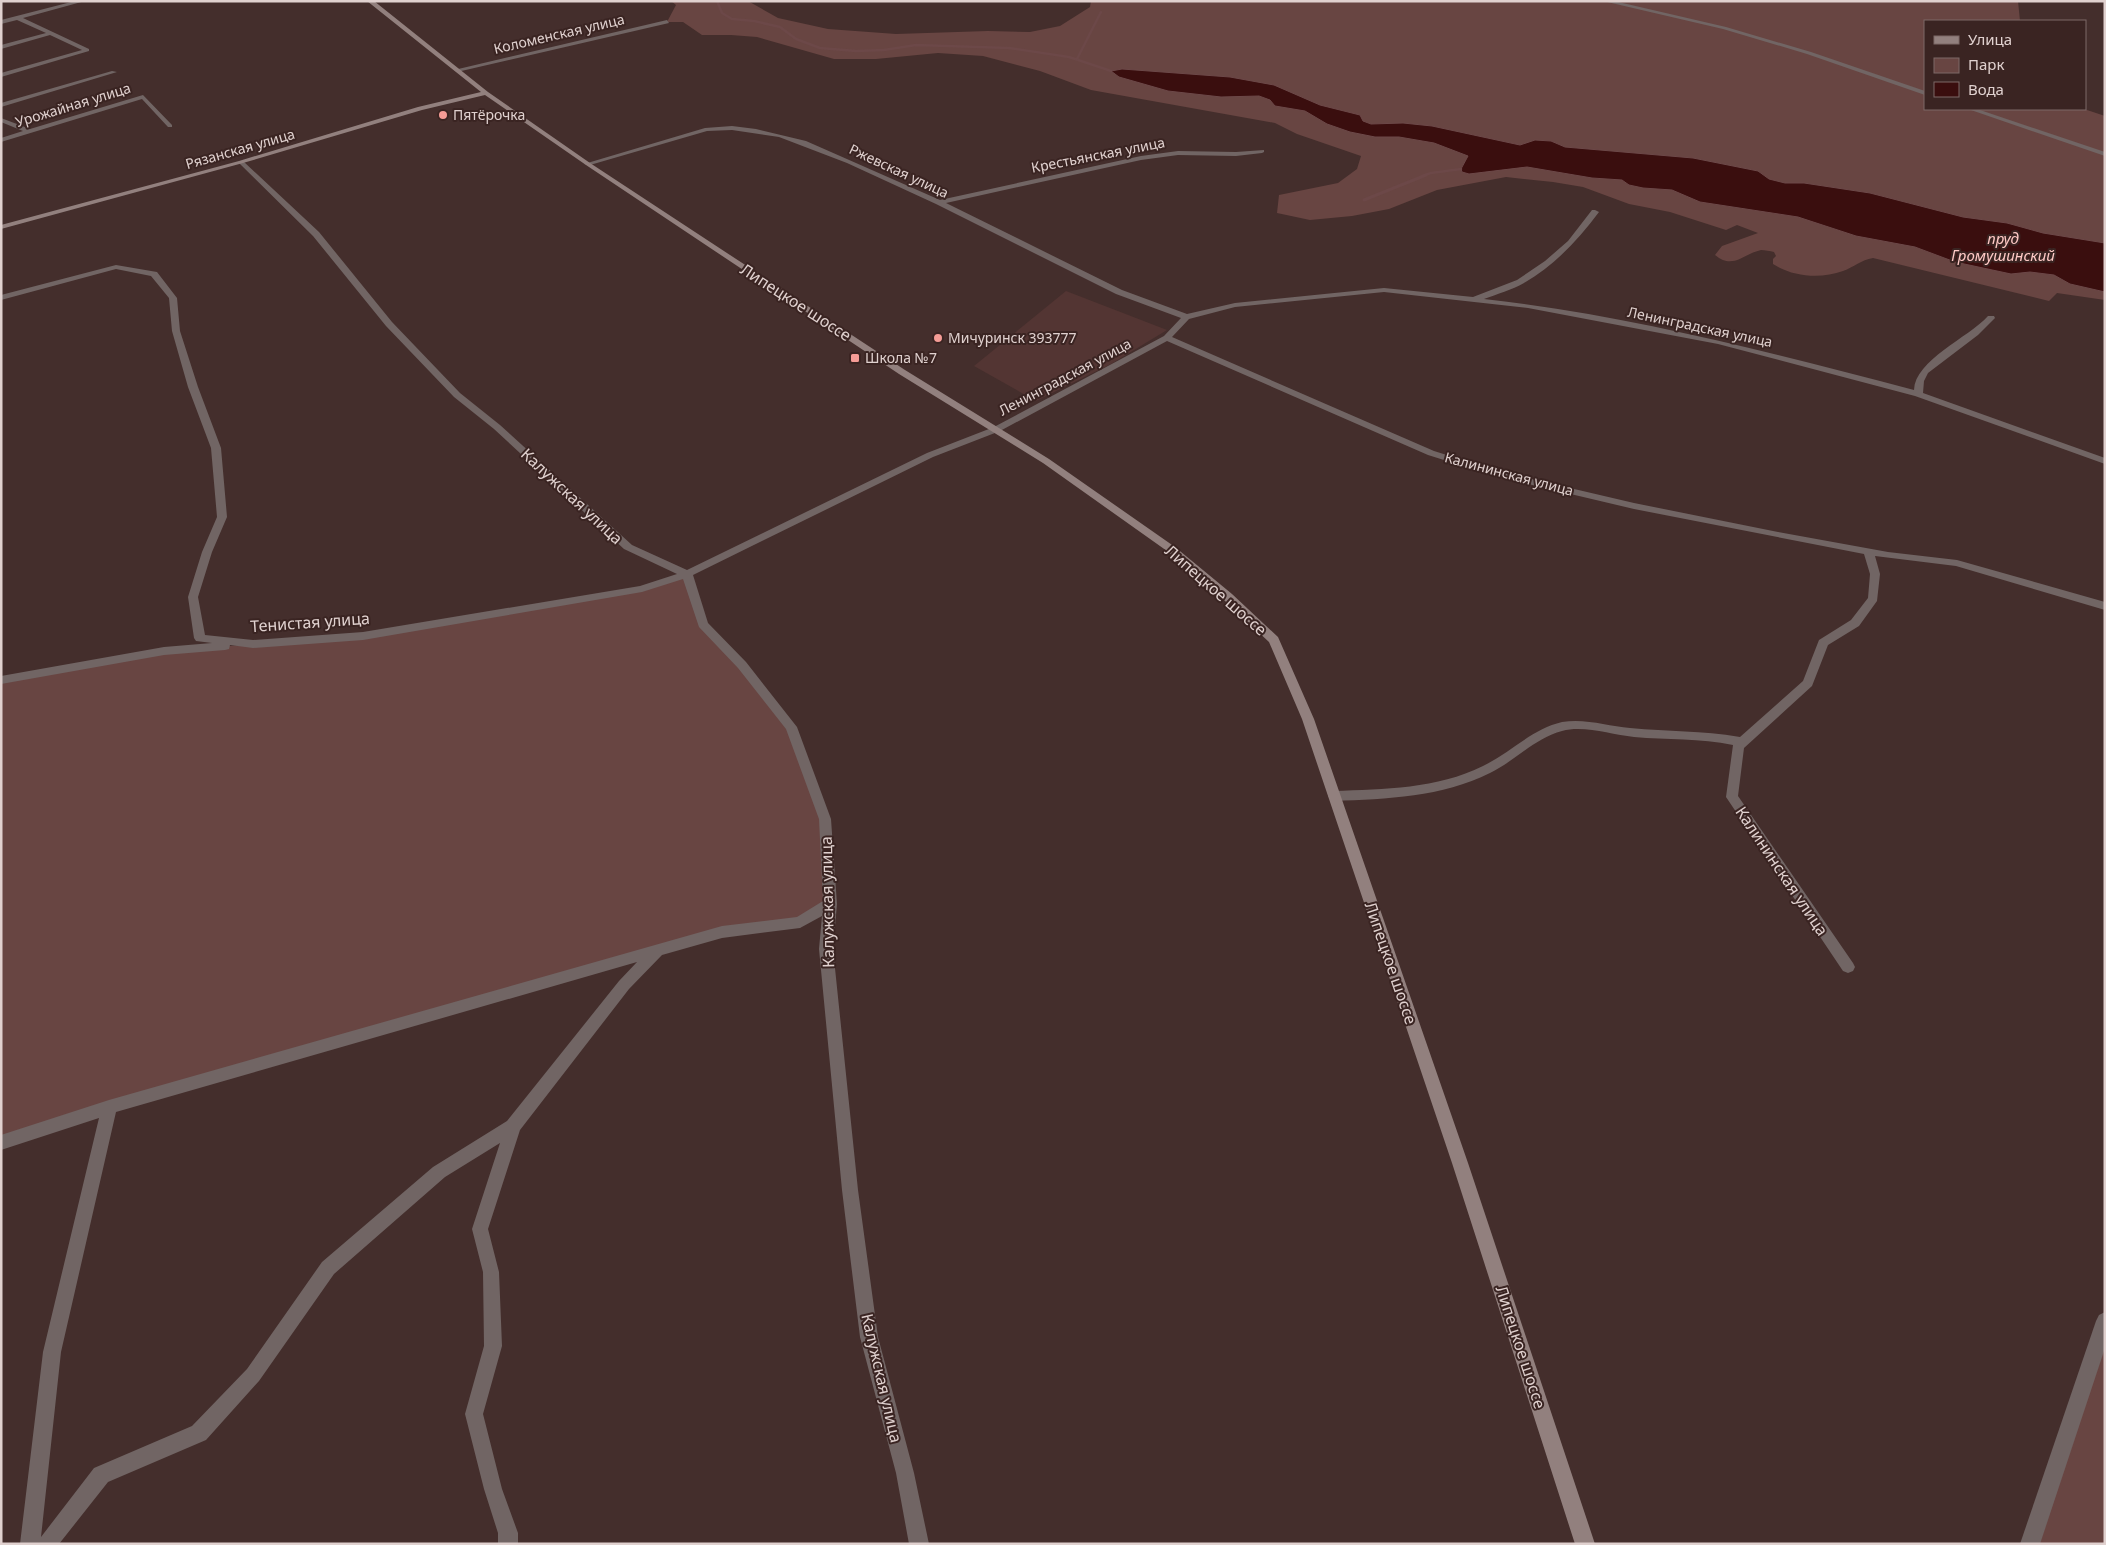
<svg xmlns="http://www.w3.org/2000/svg" width="2106" height="1545" font-family="'Noto Sans',sans-serif">
<rect width="100%" height="100%" fill="#442e2c"/>
<!-- built -->
<path fill="#533533" d="M1066,291L1167,330L1111,364L1036,401L974,366Z"/>
<!-- green -->
<g fill="#684542">
<path d="M671,1H748L778,18L828,29L896,34L988,31L1030,32L1060,26L1090,7L1091,1H2018L2020,21H1925V109H2084L2105,116V300L2057,293L2049,301L1873,258C1861,260 1854,267 1843,271C1821,279 1793,277 1773,264V259L1776,256L1774,252C1770,251 1765,250 1761,250C1743,254 1733,270 1715,255L1722,246L1758,233L1737,225L1726,230L1670,212L1629,204L1583,187L1553,182L1506,177L1437,190L1389,209L1352,216L1310,220L1277,213L1279,195L1338,183L1357,169L1361,156L1297,134L1275,123L1091,90L1040,71L983,56L938,53L876,59H834L757,37L731,35H702L683,22H667L676,5Z"/>
<path d="M687,574L703,624L791,727L825,819L830,904L800,922L722,932L1,1143V680L164,651L363,636L642,589Z"/>
<path d="M2105,1321V1544H2030Z"/>
</g>
<!-- water -->
<path fill="#3a0e0e" stroke="#6c4848" d="M1122,69L1230,77L1274,85L1320,105L1360,115L1363,121L1371,124L1403,123L1432,126L1520,145L1535,140L1551,141L1565,147L1693,158L1758,171L1769,179L1785,183H1804L1870,193L1963,217L2007,223L2043,233L2105,243V292L2070,284L2054,275L2030,272L2011,274L1955,262L1915,247L1856,236L1798,217L1700,202L1672,190L1643,188L1629,185L1622,180L1592,178L1527,167L1469,174L1462,172L1461,169L1468,156L1434,143L1399,137H1375L1350,132L1327,124L1305,111L1275,106L1270,100L1259,96L1221,97L1168,91L1119,77L1111,71Z"/>
<g fill="none" stroke-linecap="round" stroke-linejoin="round">
<!-- stream-far1 -->
<g stroke="#6c4848" stroke-width="2.5">
<path d="M717,1L722,13L732,19L754,21L780,27L796,39L820,48L856,51L884,50L916,45L1009,48L1069,57L1111,71"/>
<path d="M1077,59L1101,12"/>
<path d="M1422,176L1431,173L1461,169"/>
</g>
<!-- stream -->
<path stroke="#6c4848" stroke-width="3" d="M1364,200L1426,175"/>
<!-- street -->
<g fill="#716564" fill-rule="evenodd">
<path d="M75,1H85L23,18L89,49V51L1,77V73L82,50L50,35L1,49V45L46,33L17,20L1,24V20Z"/>
<path d="M1603,1H1614L1726,27L1811,52L1925,91V95L1807,54L1723,29Z"/>
<path d="M667,20L669,23L457,72L454,70Z"/>
<path d="M112,71L117,72L1,107V103Z"/>
<path d="M143,95L172,125V127H168L142,99L1,142V138L23,131L1,122V118L30,129Z"/>
<path d="M1968,109H1977L2105,152V156Z"/>
<path d="M732,126L756,129L806,141L940,200L1141,156L1178,151L1236,152L1264,150V152L1262,153L1236,156L1178,155L1141,160L946,203L1122,290L1187,314L1235,303L1384,288L1473,297L1517,280L1545,261L1568,241L1592,210H1595L1599,212C1578,240 1555,265 1524,283C1512,290 1497,294 1484,299C1630,315 1772,353 1914,390C1915,360 1968,338 1988,316H1994L1995,318L1978,335L1928,373L1924,381L1923,393L2105,458V464L1915,396L1718,344L1528,308L1384,292L1235,307L1189,319L1172,337L1434,451L1501,472L1634,503L1778,532L1888,552L1957,560L2105,602V610L1956,566L1875,556L1880,574L1877,601L1859,626L1828,645L1812,686L1744,748L1738,796L1853,963L1855,967L1853,971L1848,973L1843,971L1726,797L1733,745C1700,738 1667,740 1634,737C1611,735 1585,725 1562,731C1535,738 1515,761 1490,773C1442,797 1387,799 1334,801L1330,799L1328,796L1330,793L1334,791C1384,789 1437,789 1483,766C1510,753 1532,729 1562,722C1585,718 1608,726 1630,728C1669,732 1701,730 1740,737L1803,681L1819,640L1851,620L1868,598L1870,574L1864,554L1634,509L1495,476L1428,455L1167,341L1000,431L933,457L693,575L708,623L746,662L797,727L831,819L837,904L833,949L858,1190L878,1337L914,1473L929,1544H909L896,1473L860,1337L842,1190L819,949L822,916L800,928L722,938L662,955L629,989L520,1130L488,1229L499,1272L502,1346L483,1414L502,1489L518,1533V1544H498V1533L484,1489L465,1414L484,1346L483,1272L472,1229L500,1143L445,1177L334,1274L259,1381L206,1440L108,1482L59,1544H20L43,1352L99,1118L1,1150V1135L109,1100L722,926L797,917L823,901L819,819L786,729L738,668L699,627L683,579L642,592L363,640L253,648L230,645L229,649L225,650L164,655L1,684V676L164,647L212,643L196,641L194,638L188,597L202,552L217,517L211,448L188,387L172,331L169,298L151,276L116,269L1,300V295L116,265L157,272L177,298L180,331L198,387L221,448L227,517L212,552L198,597L205,635L253,640L363,632L640,586L677,574L624,549L494,429L454,397L386,326L313,236L239,163V161H243L319,232L392,322L460,393L500,425L632,545L687,570L927,453L994,427L1164,336L1181,318L1116,294L936,204L847,163L779,137L732,130L707,131L590,165L584,164L705,128ZM637,962L619,981L507,1121L433,1167L322,1262L247,1369L192,1426L94,1468L41,1537L61,1352L116,1112Z"/>
<path d="M2105,1312V1348L2040,1544H2020L2096,1321L2099,1315Z"/>
</g>
<!-- secondary -->
<path fill="#92807e" fill-rule="evenodd" d="M367,1H374L488,92L590,163L905,370L1049,459L1175,547L1232,594L1278,637L1314,719L1468,1163L1595,1544H1575L1452,1163L1302,719L1269,642L1224,600L1167,551L1043,463L899,374L586,165L485,95L422,110L243,163L1,229V225L239,161L418,107L481,92Z"/>
</g>
<!-- markers -->
<g fill="#f59c96" stroke="#3a2422" stroke-width="2">
<circle cx="443" cy="115" r="5"/>
<circle cx="938" cy="338" r="5"/>
<rect x="850" y="353" width="10" height="10" rx="2.5"/>
</g>
<g text-anchor="middle" stroke-width="4" stroke-linejoin="round" paint-order="stroke">
<!-- far-street labels -->
<g font-size="14" fill="#e0d1cf" stroke="#3a2422">
<text transform="translate(559 34) rotate(-13)" y="5">Коломенская улица</text>
<text transform="translate(73 105) rotate(-17)" y="5">Урожайная улица</text>
<text transform="translate(240 149) rotate(-16)" y="5">Рязанская улица</text>
<text transform="translate(1098 155) rotate(-11)" y="5">Крестьянская улица</text>
<text transform="translate(899 171) rotate(25)" y="5">Ржевская улица</text>
<text transform="translate(1700 327) rotate(12)" y="5">Ленинградская улица</text>
<text transform="translate(1065 377) rotate(-28)" y="5">Ленинградская улица</text>
<text transform="translate(1509 474) rotate(15)" y="5">Калининская улица</text>
</g>
<!-- far-poi labels -->
<g font-size="14" fill="#e0d1cf" stroke="#3a2422" text-anchor="start">
<text x="453" y="120">Пятёрочка</text>
<text x="948" y="343">Мичуринск 393777</text>
<text x="865" y="363">Школа №7</text>
</g>
<!-- far-water labels -->
<g font-size="15" font-style="italic" fill="#ffcac6" stroke="#3a2422">
<text x="2003" y="244">пруд<tspan x="2003" dy="17">Громушинский</tspan></text>
</g>
<!-- street labels -->
<g font-size="16" fill="#e0d1cf" stroke="#3a2422">
<text transform="translate(796 302) rotate(33)" y="6">Липецкое шоссе</text>
<text transform="translate(572 496) rotate(43)" y="6">Калужская улица</text>
<text transform="translate(1216 590) rotate(41)" y="6">Липецкое шоссе</text>
<text transform="translate(310 622) rotate(-4)" y="6">Тенистая улица</text>
<text transform="translate(1782 871) rotate(56)" y="6">Калининская улица</text>
<text transform="translate(827 902) rotate(-91)" y="6">Калужская улица</text>
<text transform="translate(1391 963) rotate(71)" y="6">Липецкое шоссе</text>
<text transform="translate(1521 1347) rotate(72)" y="6">Липецкое шоссе</text>
<text transform="translate(882 1378) rotate(77)" y="6">Калужская улица</text>
</g>
</g>
<!-- border -->
<rect width="2106" height="1545" fill="none" stroke="#e0d1cf" stroke-width="5"/>
<!-- legend -->
<rect x="1924" y="20" width="162" height="90" fill="#3a2422" stroke="#7c6967"/>
<rect x="1934" y="36" width="25" height="8" fill="#92807e" stroke="#7c6967"/>
<text x="1968" y="45" font-size="15" fill="#e0d1cf">Улица</text>
<rect x="1934" y="58" width="25" height="15" fill="#684542" stroke="#7c6967"/>
<text x="1968" y="70" font-size="15" fill="#e0d1cf">Парк</text>
<rect x="1934" y="82" width="25" height="15" fill="#3a0e0e" stroke="#7c6967"/>
<text x="1968" y="95" font-size="15" fill="#e0d1cf">Вода</text>
</svg>
